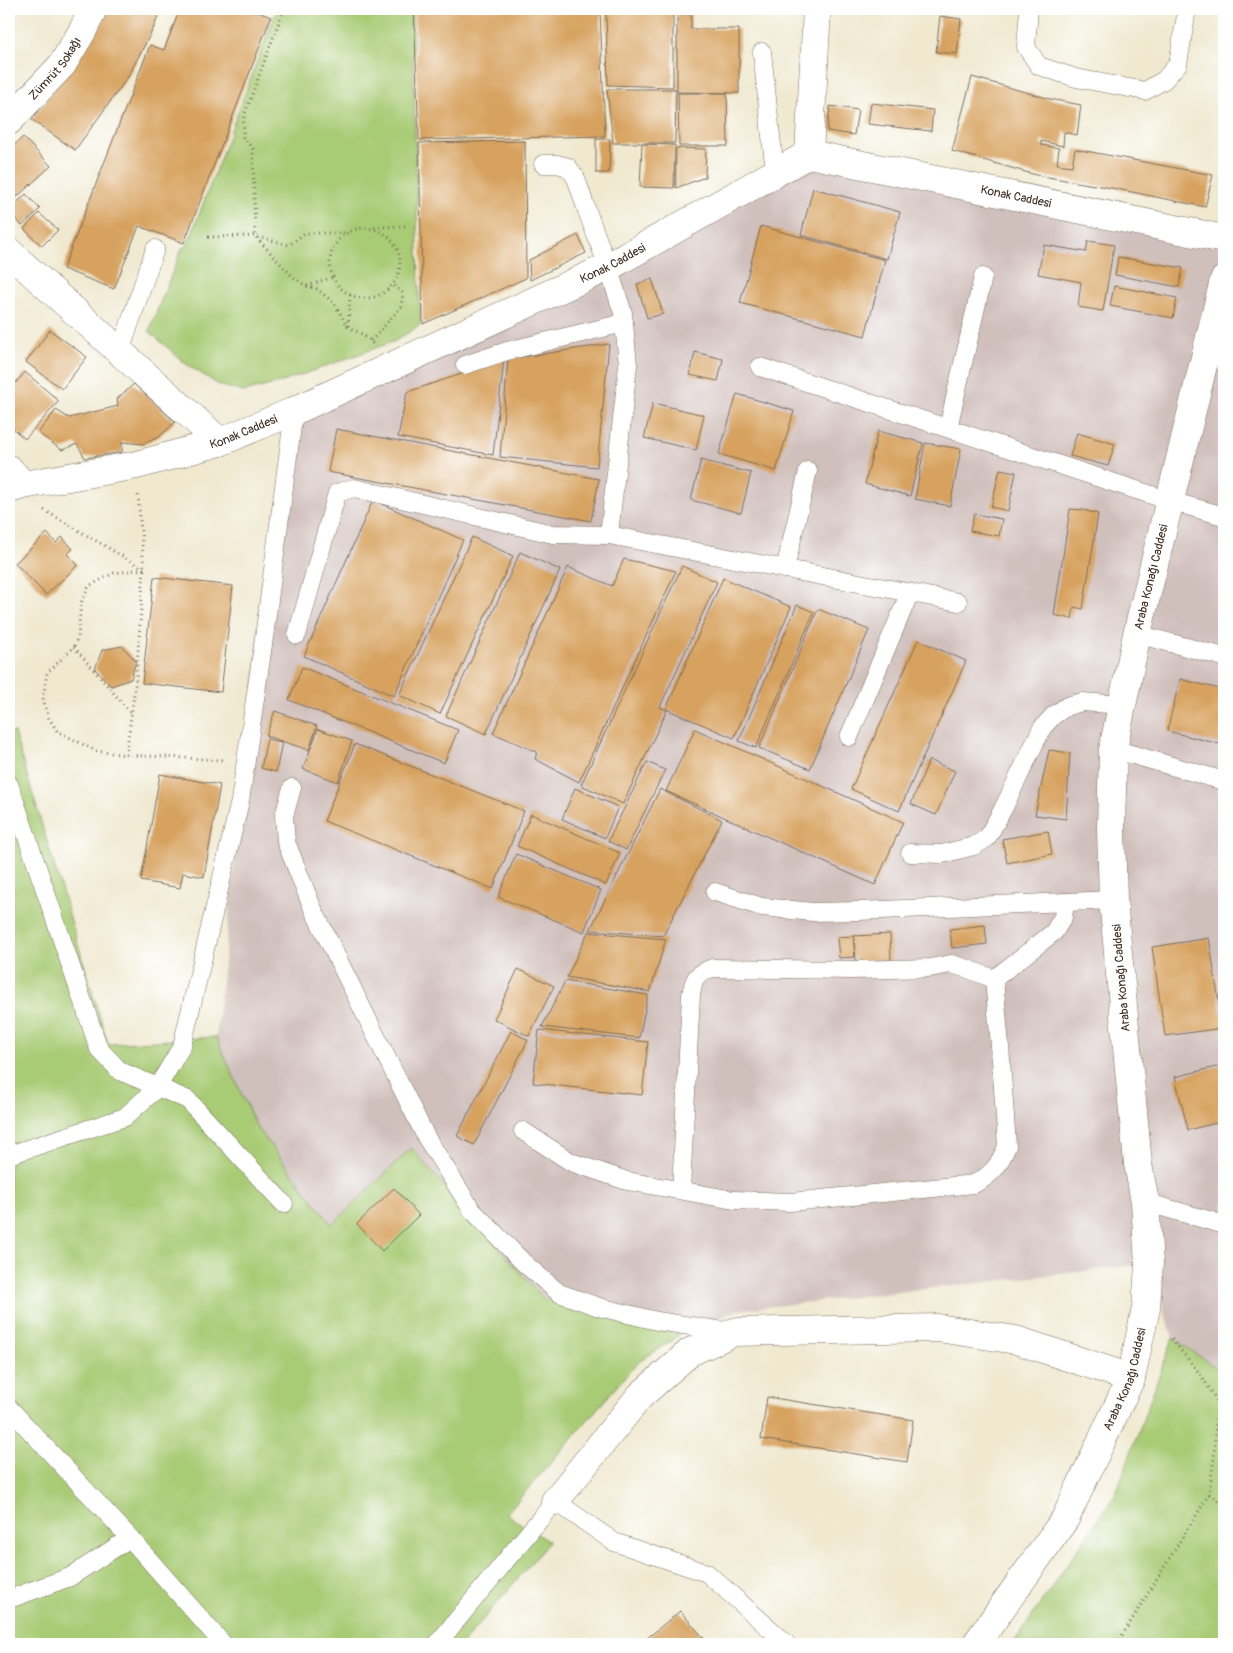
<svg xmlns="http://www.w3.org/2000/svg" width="1233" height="1653" font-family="Pangolin,sans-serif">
<rect width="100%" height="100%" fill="#fff"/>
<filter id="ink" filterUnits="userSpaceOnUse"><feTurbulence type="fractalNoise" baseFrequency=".02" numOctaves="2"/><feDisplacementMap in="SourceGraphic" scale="10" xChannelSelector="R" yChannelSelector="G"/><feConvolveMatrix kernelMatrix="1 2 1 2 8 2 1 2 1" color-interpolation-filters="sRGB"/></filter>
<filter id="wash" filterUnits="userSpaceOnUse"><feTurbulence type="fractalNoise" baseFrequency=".0096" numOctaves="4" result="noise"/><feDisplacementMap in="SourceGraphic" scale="20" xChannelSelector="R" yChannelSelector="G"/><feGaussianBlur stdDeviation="1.12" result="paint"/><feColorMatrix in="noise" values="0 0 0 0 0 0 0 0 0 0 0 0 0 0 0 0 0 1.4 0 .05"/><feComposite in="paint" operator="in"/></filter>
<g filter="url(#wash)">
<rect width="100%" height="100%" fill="#f0e9d0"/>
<!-- industrial -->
<path fill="#d0c0bc" d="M809,154L1224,239V1373L1173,1338L1148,1264L738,1310L680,1335L544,1299L411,1148L332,1226L256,1126L216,1037L265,576L294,411Z"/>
<!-- green -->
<g fill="#a8cb75" stroke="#727a4a">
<path d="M277,9H412L420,325L395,341L282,382L244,392L219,385L186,364L149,331L182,248L187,246Z"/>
<path d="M14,732L108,1044L216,1037L256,1126L332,1225L411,1148L544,1299L680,1335L637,1363L506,1514L549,1542L462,1644H9V734Z"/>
<path d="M1173,1338L1224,1373V1644H1013L1116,1493Z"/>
</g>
<g id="blocks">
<!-- building -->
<g fill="#d7a25e">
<path d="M105,9H161L153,29L128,77L75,150L32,120L57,84Z"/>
<path d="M180,9H250L271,17L184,243L139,226L114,289L63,269L150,45L164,50Z"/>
<path d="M414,9H600L605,136L419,140Z"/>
<path d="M606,12L673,13V87L608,85Z"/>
<path d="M677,14H691V29H739V93L677,92Z"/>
<path d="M940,16L961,19L957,54L936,52Z"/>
<path d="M972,77L1050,99L1081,105L1077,135L1064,132L1063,146L1041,141V145L1059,148L1057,164L1072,166L1075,149L1213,175L1205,207L1112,188L1036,175L952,151Z"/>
<path d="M607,89H676L675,143H613Z"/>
<path d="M678,93H727L728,146H679Z"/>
<path d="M871,103L933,110L931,131L868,124Z"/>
<path d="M830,106L858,110L854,135L827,131Z"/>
<path d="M23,137L51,166L9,204V150Z"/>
<path d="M596,139H610L609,173H596Z"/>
<path d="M525,141L526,278L423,324L419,143Z"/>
<path d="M642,144L675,145L674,188L640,187Z"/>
<path d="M676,148L706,149L705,177L676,188Z"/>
<path d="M813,188L900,212L887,259L801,235Z"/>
<path d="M26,194L40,209L22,226L9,210Z"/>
<path d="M39,213L58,230L42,246L24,229Z"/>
<path d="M761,226L885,260L865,336L740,303Z"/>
<path d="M578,235L586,253L530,280L529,260Z"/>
<path d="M1088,241L1114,245L1103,311L1078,307L1081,282L1038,274L1044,245L1086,252Z"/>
<path d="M1118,257L1183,268L1179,287L1115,275Z"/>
<path d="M652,279L663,314L647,318L637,284Z"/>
<path d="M1114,286L1177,298L1173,318L1110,306Z"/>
<path d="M50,330L87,357L62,389L26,362Z"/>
<path d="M609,344L597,467L500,457L508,359Z"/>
<path d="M695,352L723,359L718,381L690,375Z"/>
<path d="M504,360L493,455L398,437L407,392Z"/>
<path d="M25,372L59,401L25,439L9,425V391Z"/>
<path d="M134,384L175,422L159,437L143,444L122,442V452L85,458L77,444L62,450L38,433L56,410L69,418L118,406L117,399Z"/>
<path d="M737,394L794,411L776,471L719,454Z"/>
<path d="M653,403L704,415L696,450L644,438Z"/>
<path d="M336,429L599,479L591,521L328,472Z"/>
<path d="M878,431L923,443L910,496L865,484Z"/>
<path d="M1077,433L1115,444L1108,466L1070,456Z"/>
<path d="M925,443L961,449L950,506L915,499Z"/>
<path d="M701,460L751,473L741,513L691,500Z"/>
<path d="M1000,469L1016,472L1008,511L991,507Z"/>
<path d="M373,500L463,540L394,696L304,656Z"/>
<path d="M1070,509L1083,510L1098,514L1083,609L1074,607L1072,619L1054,615Z"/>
<path d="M974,514L1002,519L999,536L970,531Z"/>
<path d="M47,533L56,543L62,537L73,549L67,554L78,565L46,595L15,563Z"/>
<path d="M472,537L513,556L440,714L399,695Z"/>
<path d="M520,552L560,570L486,734L446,716Z"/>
<path d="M624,559L676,571L579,782L535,759L537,752L493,733L568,567L612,586Z"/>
<path d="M682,566L717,582L660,707L667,710L623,804L581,785Z"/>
<path d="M154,577L233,586L221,692L142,683Z"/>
<path d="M723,578L791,607L734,738L666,709Z"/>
<path d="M797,605L814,612L756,748L739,741Z"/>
<path d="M818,609L869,630L810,769L759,748Z"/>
<path d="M918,640L966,661L899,811L851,789Z"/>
<path d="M122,646L136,661L131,679L111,686L95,669L102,650Z"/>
<path d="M302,667L458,730L444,763L289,700Z"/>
<path d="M1180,679L1224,690V745L1167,731Z"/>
<path d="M275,711L317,726L309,750L266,736Z"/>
<path d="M318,729L352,741L338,782L303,769Z"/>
<path d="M695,729L903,822L875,885L666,791Z"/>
<path d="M267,739L282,742L276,772L261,768Z"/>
<path d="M355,744L524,811L493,889L324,821Z"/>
<path d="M1049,750L1070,753L1066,819L1035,815Z"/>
<path d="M929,760L955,771L936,815L911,804Z"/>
<path d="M647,762L665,770L626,850L608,841Z"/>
<path d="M160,774L220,785L204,877L183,873L180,888L141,881Z"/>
<path d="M575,788L618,807L605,838L562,819Z"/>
<path d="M660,789L722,820L663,936L590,930Z"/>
<path d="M531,814L620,853L606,885L517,846Z"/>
<path d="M1048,831L1052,854L1007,863L1002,839Z"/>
<path d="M516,854L601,890L584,932L498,897Z"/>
<path d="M985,925L987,944L952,948L950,929Z"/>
<path d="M588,932L666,939L650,992L567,977Z"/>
<path d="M890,934L891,960L856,962L854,936Z"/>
<path d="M853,936L855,957L839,958L837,937Z"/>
<path d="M1209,938L1223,1028L1165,1036L1152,947Z"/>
<path d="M518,969L554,986L529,1036L494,1019Z"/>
<path d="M565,981L648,995L639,1038L542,1027Z"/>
<path d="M539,1030L648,1042L642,1095L533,1083Z"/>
<path d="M511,1031L528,1040L474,1145L457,1136Z"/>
<path d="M1224,1065V1121L1188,1130L1175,1077Z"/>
<path d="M394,1188L419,1215L382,1251L357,1224Z"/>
<path d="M767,1397L913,1420L907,1462L761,1439Z"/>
<path d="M680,1611L709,1644H640Z"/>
</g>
</g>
</g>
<g filter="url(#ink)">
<use href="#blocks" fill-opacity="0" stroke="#7a6d5c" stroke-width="1"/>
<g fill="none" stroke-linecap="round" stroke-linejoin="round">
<!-- lane casing -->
<g stroke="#7a6d5c" stroke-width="19">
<g id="lane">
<path d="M1029,9L1026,47L1039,66L1076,78L1145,91L1164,80L1178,64L1187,9"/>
<path d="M762,52L775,173"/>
<path d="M543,164H557L568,167L576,178L587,211L608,267L623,313L628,365L609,535L958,602"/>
<path d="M120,352L155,249"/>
<path d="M465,365L507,351L624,323"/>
<path d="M760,367L1170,501L1224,516"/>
<path d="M948,428L983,277"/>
<path d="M785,569L808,471"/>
<path d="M1137,634L1224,657"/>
<path d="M297,635L337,493L354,488L553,534L609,535"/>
<path d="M849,737L910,592"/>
<path d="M1113,749L1224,781"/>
<path d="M9,784L99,1049L120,1071L188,1100L284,1204"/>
<path d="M292,788L284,816L286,842L313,909L426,1137L472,1210L525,1264L559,1293L599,1307L657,1321L731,1332"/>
<path d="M910,853L942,854L974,846L987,838L1003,809L1042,728L1053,716L1067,706L1082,702L1122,705"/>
<path d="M715,892L762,907L813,912L859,911L1113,900"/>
<path d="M994,979L1054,932L1063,917L1065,902"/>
<path d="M523,1131L571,1162L627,1181L734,1200L791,1202L974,1184C993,1174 998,1167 1007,1146L1000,1046L994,979"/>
<path d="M9,1155L125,1117L157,1088L182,1046L240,801L263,645L294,411"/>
<path d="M681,1190L691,995C694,978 695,975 712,968L852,970L930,968L951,964L968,969L994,979"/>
<path d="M1145,1202L1218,1223L1224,1222"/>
<path d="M9,1408L130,1538L223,1644"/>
<path d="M9,1599L70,1577L130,1538"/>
<path d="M437,1644L555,1501L614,1542L707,1573L787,1644"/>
</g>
</g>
<!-- street casing -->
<g stroke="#7a6d5c" stroke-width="29">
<g id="street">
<path id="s1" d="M9,121L62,65L83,30L93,9"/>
<path d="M809,154L817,9"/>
<path d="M9,252L220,442"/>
<path d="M9,469L23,485"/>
<path d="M555,1501L640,1396L690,1352L734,1332L938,1328L1016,1340L1131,1378"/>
</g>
</g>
<!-- secondary casing -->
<g stroke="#7a6d5c" stroke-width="29">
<g id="secondary">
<path id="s2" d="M9,489L23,485L137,465L220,442L294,411L608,267L809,154L1224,239"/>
<path id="s3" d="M976,1644L1065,1519L1131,1378L1146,1308L1149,1264L1145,1202L1138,1164L1113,900L1111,829L1113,749L1137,634L1224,280"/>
</g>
</g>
<!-- path -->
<g stroke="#7a6d5c" stroke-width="3" stroke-dasharray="1 4" stroke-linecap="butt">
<path d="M284,9L244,116L243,137L253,149L255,236L292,276L306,286L317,289L334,303L348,327L362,334L371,341L373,345"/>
<path d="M374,227L406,226"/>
<circle cx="365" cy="263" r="35"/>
<path d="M208,237L255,236L289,245L305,233H344"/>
<path d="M307,286L333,277"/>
<path d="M348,326L350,294"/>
<path d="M371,341L401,307L403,293L393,285"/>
<path d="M44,510L144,569"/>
<path d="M144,569L114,573L89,586L81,603L78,636L74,647L47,673L43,700L49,718L57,731L96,751L126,755L223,760"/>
<path d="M74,647L131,713"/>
<path d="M126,755L136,679L144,569L138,494"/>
<path d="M1209,1494L1224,1505"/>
<path d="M1117,1644L1209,1494L1214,1457L1217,1401L1201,1375L1170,1337"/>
</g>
<!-- lane -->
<use href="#lane" stroke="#fff" stroke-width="18"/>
<!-- street -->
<use href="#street" stroke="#fff" stroke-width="28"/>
<!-- secondary -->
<use href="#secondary" stroke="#fff" stroke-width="28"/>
</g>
</g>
<g text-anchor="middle" stroke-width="4.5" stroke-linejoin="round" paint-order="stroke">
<!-- street labels -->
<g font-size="12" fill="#3b2a1e" stroke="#fff">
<text dy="4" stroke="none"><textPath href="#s1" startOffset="70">Zümrüt Sokağı</textPath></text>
<text dy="4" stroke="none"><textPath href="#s2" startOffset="1084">Konak Caddesi</textPath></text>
<text dy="4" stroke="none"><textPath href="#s2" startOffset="648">Konak Caddesi</textPath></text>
<text dy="4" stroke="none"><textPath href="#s2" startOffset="242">Konak Caddesi</textPath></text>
<text dy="4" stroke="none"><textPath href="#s3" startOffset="1118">Araba Konağı Caddesi</textPath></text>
<text transform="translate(1121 978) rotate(-95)" y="4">Araba Konağı Caddesi</text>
<text dy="4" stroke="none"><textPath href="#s3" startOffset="306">Araba Konağı Caddesi</textPath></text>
</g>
</g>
<!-- margin -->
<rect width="1233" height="1653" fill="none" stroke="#fff" stroke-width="30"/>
</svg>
